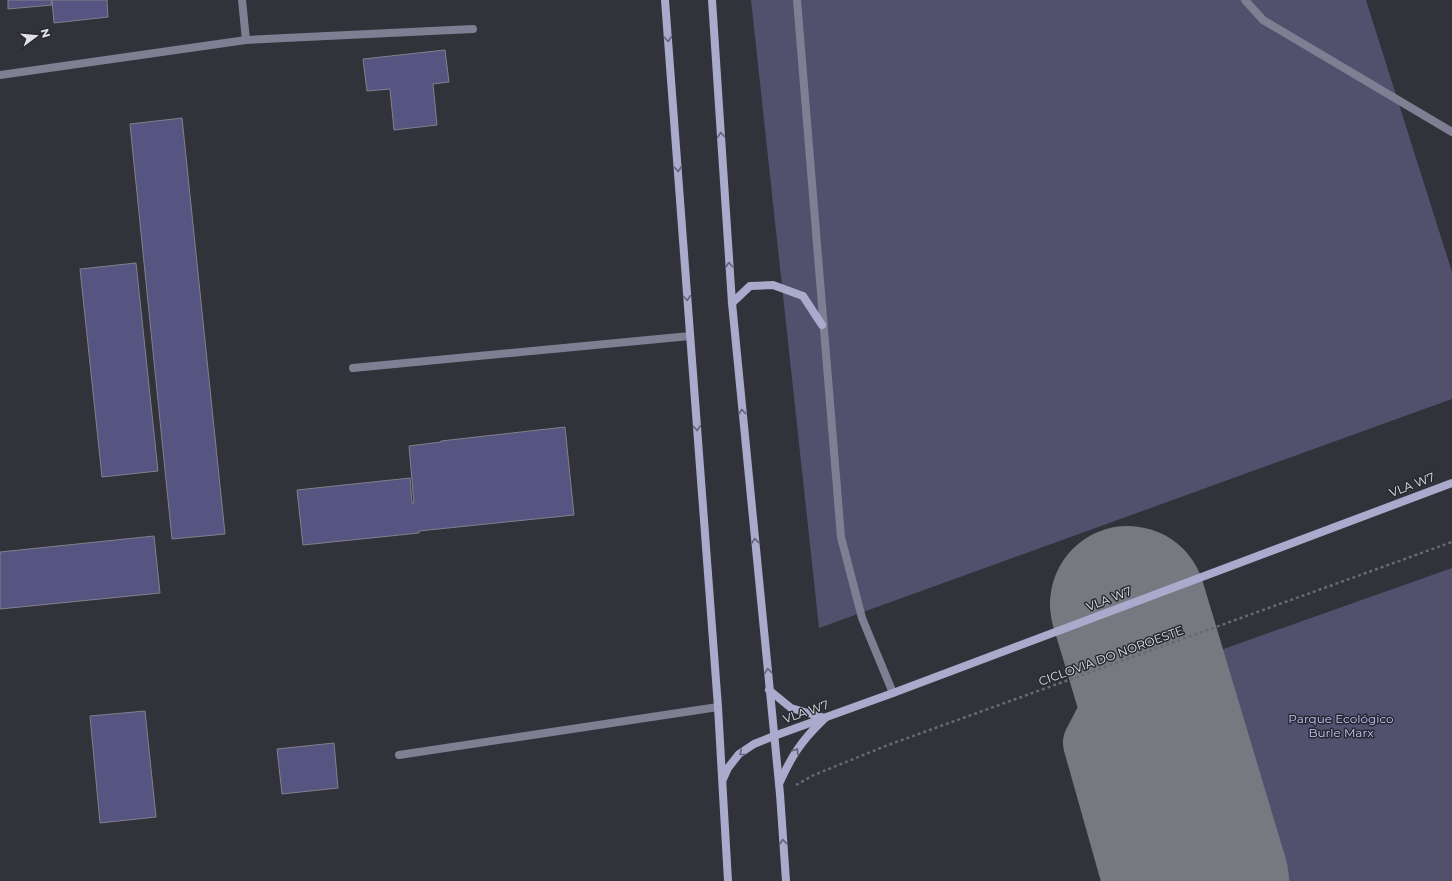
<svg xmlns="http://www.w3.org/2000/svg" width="1452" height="881" font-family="Montserrat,sans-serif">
<rect width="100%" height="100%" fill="#32323b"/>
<!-- green -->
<g fill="#51506d">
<path d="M751,0H1366L1452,272V399L819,628Z"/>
<path d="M1452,568V881H1274L1204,656Z"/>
</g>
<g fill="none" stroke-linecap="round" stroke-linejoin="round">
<!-- taxiway -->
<path stroke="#787880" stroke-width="62" d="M1133,881L1094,743L1116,701L1151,682"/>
<!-- runway -->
<path stroke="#787880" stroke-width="156" d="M1128,604L1211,881"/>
</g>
<!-- building -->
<g fill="#565481" stroke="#81818c">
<path d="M8,0H51L52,5L8,9Z"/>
<path d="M52,0H107L108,17L54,23Z"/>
<path d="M445,50L449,82L433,84L437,125L394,130L390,89L367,91L363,59Z"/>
<path d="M182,118L225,534L172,539L130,124Z"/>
<path d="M136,263L158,471L102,477L80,269Z"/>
<path d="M565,427L574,515L419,531V533L303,545L297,490L410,478L412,503H414L409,446L441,442V441Z"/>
<path d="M154,536L160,593L0,609V552Z"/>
<path d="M145,711L156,817L100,823L90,716Z"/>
<path d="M334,743L338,788L282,794L277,749Z"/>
</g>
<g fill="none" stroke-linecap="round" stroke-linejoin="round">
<!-- path -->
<path stroke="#696971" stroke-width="2.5" stroke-dasharray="3 3" stroke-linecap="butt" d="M796,785L814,775L888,745L1452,542"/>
<!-- lane -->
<g stroke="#7f7f94" stroke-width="8">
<path d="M242,0L246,40"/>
<path d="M1245,0L1263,20L1452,132"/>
<path d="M0,75L246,40L473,29"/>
<path d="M353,368L690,336"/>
<path d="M399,755L718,707"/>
</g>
<!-- street -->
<path stroke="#7f7f94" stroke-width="8" d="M797,0L841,537L862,618L893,693"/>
<!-- secondary -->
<g stroke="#aac" stroke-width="8">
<path d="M665,0L718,707L728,881"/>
<path d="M712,0L732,303L780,794L786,881"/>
<path d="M732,303L750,286L773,285L803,296L822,325"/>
<path d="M769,690L791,708L825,718"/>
<path d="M723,779L728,768L739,754L754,744L774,736L893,693L1452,483"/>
<path d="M779,784C791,757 801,741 823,720"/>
</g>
</g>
<!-- one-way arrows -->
<defs><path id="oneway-chevron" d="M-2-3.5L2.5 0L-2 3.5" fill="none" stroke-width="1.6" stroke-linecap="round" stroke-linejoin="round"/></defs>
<g stroke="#626277">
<use href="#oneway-chevron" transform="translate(668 39) rotate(86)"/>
<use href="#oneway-chevron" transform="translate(721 135) rotate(-94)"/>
<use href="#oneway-chevron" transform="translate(678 169) rotate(86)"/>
<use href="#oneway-chevron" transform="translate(729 265) rotate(-94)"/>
<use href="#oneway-chevron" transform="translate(687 298) rotate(86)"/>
<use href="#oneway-chevron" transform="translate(742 412) rotate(-96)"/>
<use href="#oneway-chevron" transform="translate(697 428) rotate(86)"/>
<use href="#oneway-chevron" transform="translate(755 541) rotate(-96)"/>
<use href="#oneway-chevron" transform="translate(768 671) rotate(-96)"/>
<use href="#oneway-chevron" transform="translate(796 751) rotate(-58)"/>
<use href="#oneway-chevron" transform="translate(742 753) rotate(141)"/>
<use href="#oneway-chevron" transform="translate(783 842) rotate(-94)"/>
</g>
<g text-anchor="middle" stroke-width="3" stroke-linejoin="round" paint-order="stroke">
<!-- street labels -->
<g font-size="12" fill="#e0e0e6" stroke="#282831">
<text transform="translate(1412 485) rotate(-21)" y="4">VLA W7</text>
<text transform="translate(1109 599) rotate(-21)" y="4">VLA W7</text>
<text transform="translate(1111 656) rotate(-20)" y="4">CICLOVIA DO NOROESTE</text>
<text transform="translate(806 712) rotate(-19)" y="4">VLA W7</text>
</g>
<!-- park labels -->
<g font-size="12" fill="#c5c5ff" stroke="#282831">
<text x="1341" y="723">Parque Ecológico<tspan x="1341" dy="14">Burle Marx</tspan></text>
</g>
</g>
<!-- north arrow -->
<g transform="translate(36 36) rotate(74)" stroke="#282831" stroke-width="3" paint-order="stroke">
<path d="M0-3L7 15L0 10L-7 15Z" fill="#e0e0e6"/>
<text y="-6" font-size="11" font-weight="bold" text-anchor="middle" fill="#e0e0e6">N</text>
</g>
</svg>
